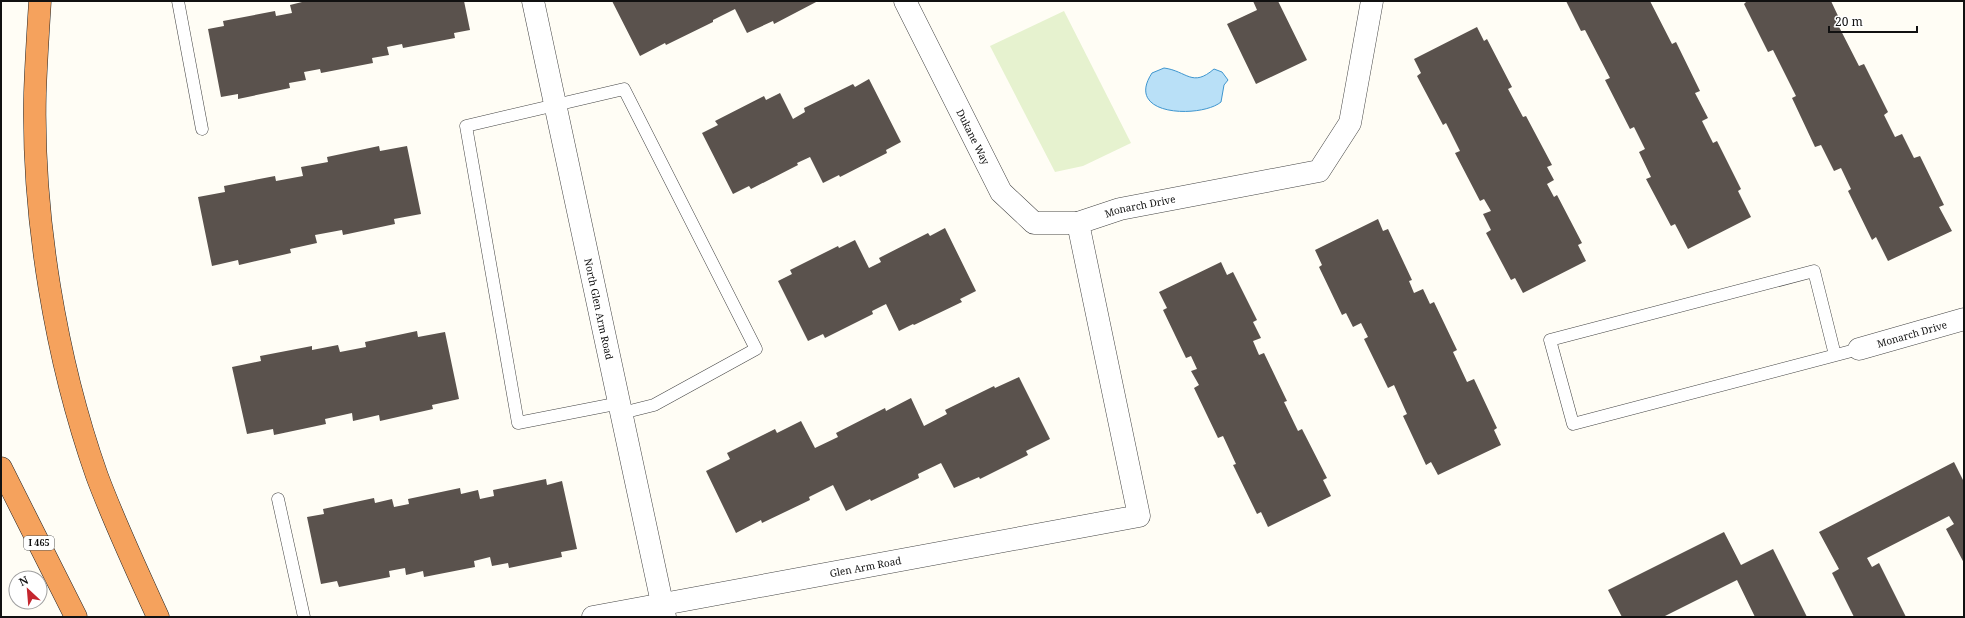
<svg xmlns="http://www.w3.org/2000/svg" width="1965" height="618" font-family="'Noto Serif',serif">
<rect width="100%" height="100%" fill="#fffdf5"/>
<!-- pitch -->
<path fill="#e6f2cf" d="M1064,11L1131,143L1083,166L1055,172L990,46Z"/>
<!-- water -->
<path fill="#b9e0f7" stroke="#3f96cf" d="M1164,68C1187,71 1192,88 1214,69L1222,72L1228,80L1224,85L1221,102C1202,118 1123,117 1152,73Z"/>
<!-- building -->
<g fill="#5a524d">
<path d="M306,1H464L470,30L454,33L455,38L403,48L402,44L387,47L389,55L372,58L373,63L321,73L320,69L304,72L306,80L289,83L290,88L238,99V94L221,97L208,29L224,26L223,21L275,11L276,16L292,13L290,5Z"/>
<path d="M612,1H818L774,24L773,21L747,33L735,9L713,20V22L666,45L665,43L640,56Z"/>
<path d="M1253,1H1278L1307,60L1256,84L1227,24L1257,10Z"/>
<path d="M1566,1H1650L1672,44L1676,42L1700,91L1695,93L1708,118L1702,121L1713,143L1717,141L1741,189L1738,191L1751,217L1688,249L1675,224L1671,226L1646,179L1651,177L1639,152L1645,149L1634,127L1630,129L1605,80L1610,78L1585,30L1581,31Z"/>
<path d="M1747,1H1831L1839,18L1835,19L1859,66L1864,64L1888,112L1884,115L1895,137L1902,134L1914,158L1920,156L1944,205L1939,207L1952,231L1888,261L1876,237L1872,240L1848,191L1851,189L1841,168L1834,171L1821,145L1815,147L1792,98L1796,96L1773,50L1768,52L1744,4Z"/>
<path d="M1477,27L1484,41L1487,39L1512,87L1508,89L1523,117L1526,116L1552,165L1547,167L1554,180L1547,184L1554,197L1557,195L1582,243L1578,245L1586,261L1523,293L1515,278L1511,280L1486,233L1491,230L1483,214L1491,211L1484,199L1480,201L1455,153L1460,151L1446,123L1443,125L1417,76L1421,73L1414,59Z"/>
<path d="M869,79L901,142L886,150L887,153L840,177L839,175L823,183L810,157L797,163L798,165L751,189L749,186L733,194L702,133L718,125L715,121L764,96L766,100L780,93L793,119L805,112L804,108L853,84L855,87Z"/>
<path d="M379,146L380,151L407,146L421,214L394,219L395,224L343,235L342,230L315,235L317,243L290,249L291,253L239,265L238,260L212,266L198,197L225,192L224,186L275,176L276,181L303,176L301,167L328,162L327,157Z"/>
<path d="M1378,219L1383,231L1388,229L1412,280L1409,281L1414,293L1423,289L1430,304L1434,302L1457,350L1453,352L1467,382L1474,379L1497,428L1494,430L1501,445L1438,475L1431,462L1426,465L1403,416L1407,414L1394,385L1388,388L1364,339L1368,337L1361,323L1353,327L1346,313L1342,315L1319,267L1322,265L1315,250Z"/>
<path d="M945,228L976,291L960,299L962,302L914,325L913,324L899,331L886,304L872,311L873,314L825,338L823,334L808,341L778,281L792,274L790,270L838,246L839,248L855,240L869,268L881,262L879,258L928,233L930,236Z"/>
<path d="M1221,262L1227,275L1233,272L1257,320L1253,322L1261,338L1253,341L1259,355L1264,353L1287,401L1284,402L1298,431L1302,429L1327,478L1323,480L1331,496L1268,527L1261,512L1257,514L1235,469L1233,465L1236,464L1223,436L1218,438L1194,388L1199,385L1191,371L1197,369L1191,356L1186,358L1163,310L1167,308L1159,292Z"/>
<path d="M417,331L418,337L445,332L459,399L432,405L433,409L380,421L379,415L353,421L352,413L325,419L326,424L274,435L273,429L247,434L232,367L261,361L260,356L312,346V350L338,345L340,352L366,347L365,342Z"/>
<path d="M1019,377L1050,439L1026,451L1028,455L980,479L979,477L954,488L941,463L918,474L919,478L871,501L870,499L846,511L833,485L809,497L810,500L762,523L761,520L736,533L706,471L730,459L727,453L775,429L777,433L801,421L815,448L838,437L836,433L885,408L886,411L911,398L924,426L947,414L945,410L994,386L995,388Z"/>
<path d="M1954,462L1964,482V563L1946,529L1954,524L1949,516L1867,558L1872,567L1879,563L1906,617H1854L1832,573L1839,569L1819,532Z"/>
<path d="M546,479L547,485L562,481L577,549L561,552L562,557L509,568L508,563L492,566L490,557L474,561L475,567L424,577L423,571L406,575L405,568L389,571L390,577L339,587L337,581L321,584L307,517L324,514L323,509L374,498L375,503L392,499L394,507L409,504L408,499L460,488L461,494L478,490L480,499L494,496L493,490Z"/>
<path d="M1724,532L1741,565L1773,549L1807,617H1755L1737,580L1663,617H1622L1608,590Z"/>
</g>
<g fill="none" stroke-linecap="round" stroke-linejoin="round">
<!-- lane casing -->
<g stroke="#444" stroke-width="13">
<g id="lane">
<path d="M178,1L202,129"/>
<path d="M1835,355L1814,271L1550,340L1573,424L1859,349"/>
<path d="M620,403L518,423L466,126L624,89L756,349L654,405L622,413"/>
<path d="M278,499L304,617"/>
</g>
</g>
<!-- street casing -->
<g stroke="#444" stroke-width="23">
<g id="street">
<path id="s1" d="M533,1L665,617"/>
<path id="s2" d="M905,1L1001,192L1034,223H1078"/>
<path id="s3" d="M1859,349L1964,319"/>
<path id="s4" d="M593,617L1139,516L1078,223L1120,209L1319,171L1350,123L1372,1"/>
</g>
</g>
<!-- highway casing -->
<g stroke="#222" stroke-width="23">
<g id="highway">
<path d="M40,1C38,32 36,63 35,93C32,217 56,360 97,476C115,524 137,571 158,617"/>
<path d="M1,468L76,617"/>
</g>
</g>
<!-- lane -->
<use href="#lane" stroke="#fff" stroke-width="12"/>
<!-- street -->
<use href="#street" stroke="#fff" stroke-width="22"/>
<!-- highway -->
<use href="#highway" stroke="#f5a25d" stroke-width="22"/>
</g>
<g text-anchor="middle" stroke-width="4" stroke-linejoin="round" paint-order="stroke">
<!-- shield labels -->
<rect fill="#fff" stroke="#585858" stroke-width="1" x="24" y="536" width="30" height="14" rx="3"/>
<g font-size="9" font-weight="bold" fill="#111">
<text x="39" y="546">I 465</text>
</g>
<!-- street labels -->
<g font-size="10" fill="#111" stroke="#fff">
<text dy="4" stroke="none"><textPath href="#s2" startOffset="152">Dukane Way</textPath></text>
<text dy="4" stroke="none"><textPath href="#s4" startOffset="919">Monarch Drive</textPath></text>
<text dy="4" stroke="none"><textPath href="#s1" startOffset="315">North Glen Arm Road</textPath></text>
<text dy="4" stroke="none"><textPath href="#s3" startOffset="55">Monarch Drive</textPath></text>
<text dy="4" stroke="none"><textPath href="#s4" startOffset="277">Glen Arm Road</textPath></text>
</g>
</g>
<!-- border -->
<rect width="1965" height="618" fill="none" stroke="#111111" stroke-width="4"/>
<!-- north arrow -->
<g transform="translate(28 590) rotate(334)"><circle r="19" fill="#ffffff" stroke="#a0a0a0"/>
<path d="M0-3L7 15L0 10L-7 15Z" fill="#c4262e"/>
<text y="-6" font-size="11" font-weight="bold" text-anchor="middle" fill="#111111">N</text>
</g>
<!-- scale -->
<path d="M1829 26v6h88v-6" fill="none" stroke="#111111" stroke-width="2"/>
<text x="1835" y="26" font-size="12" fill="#111111" stroke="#ffffff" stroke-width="3" paint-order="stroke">20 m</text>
</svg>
